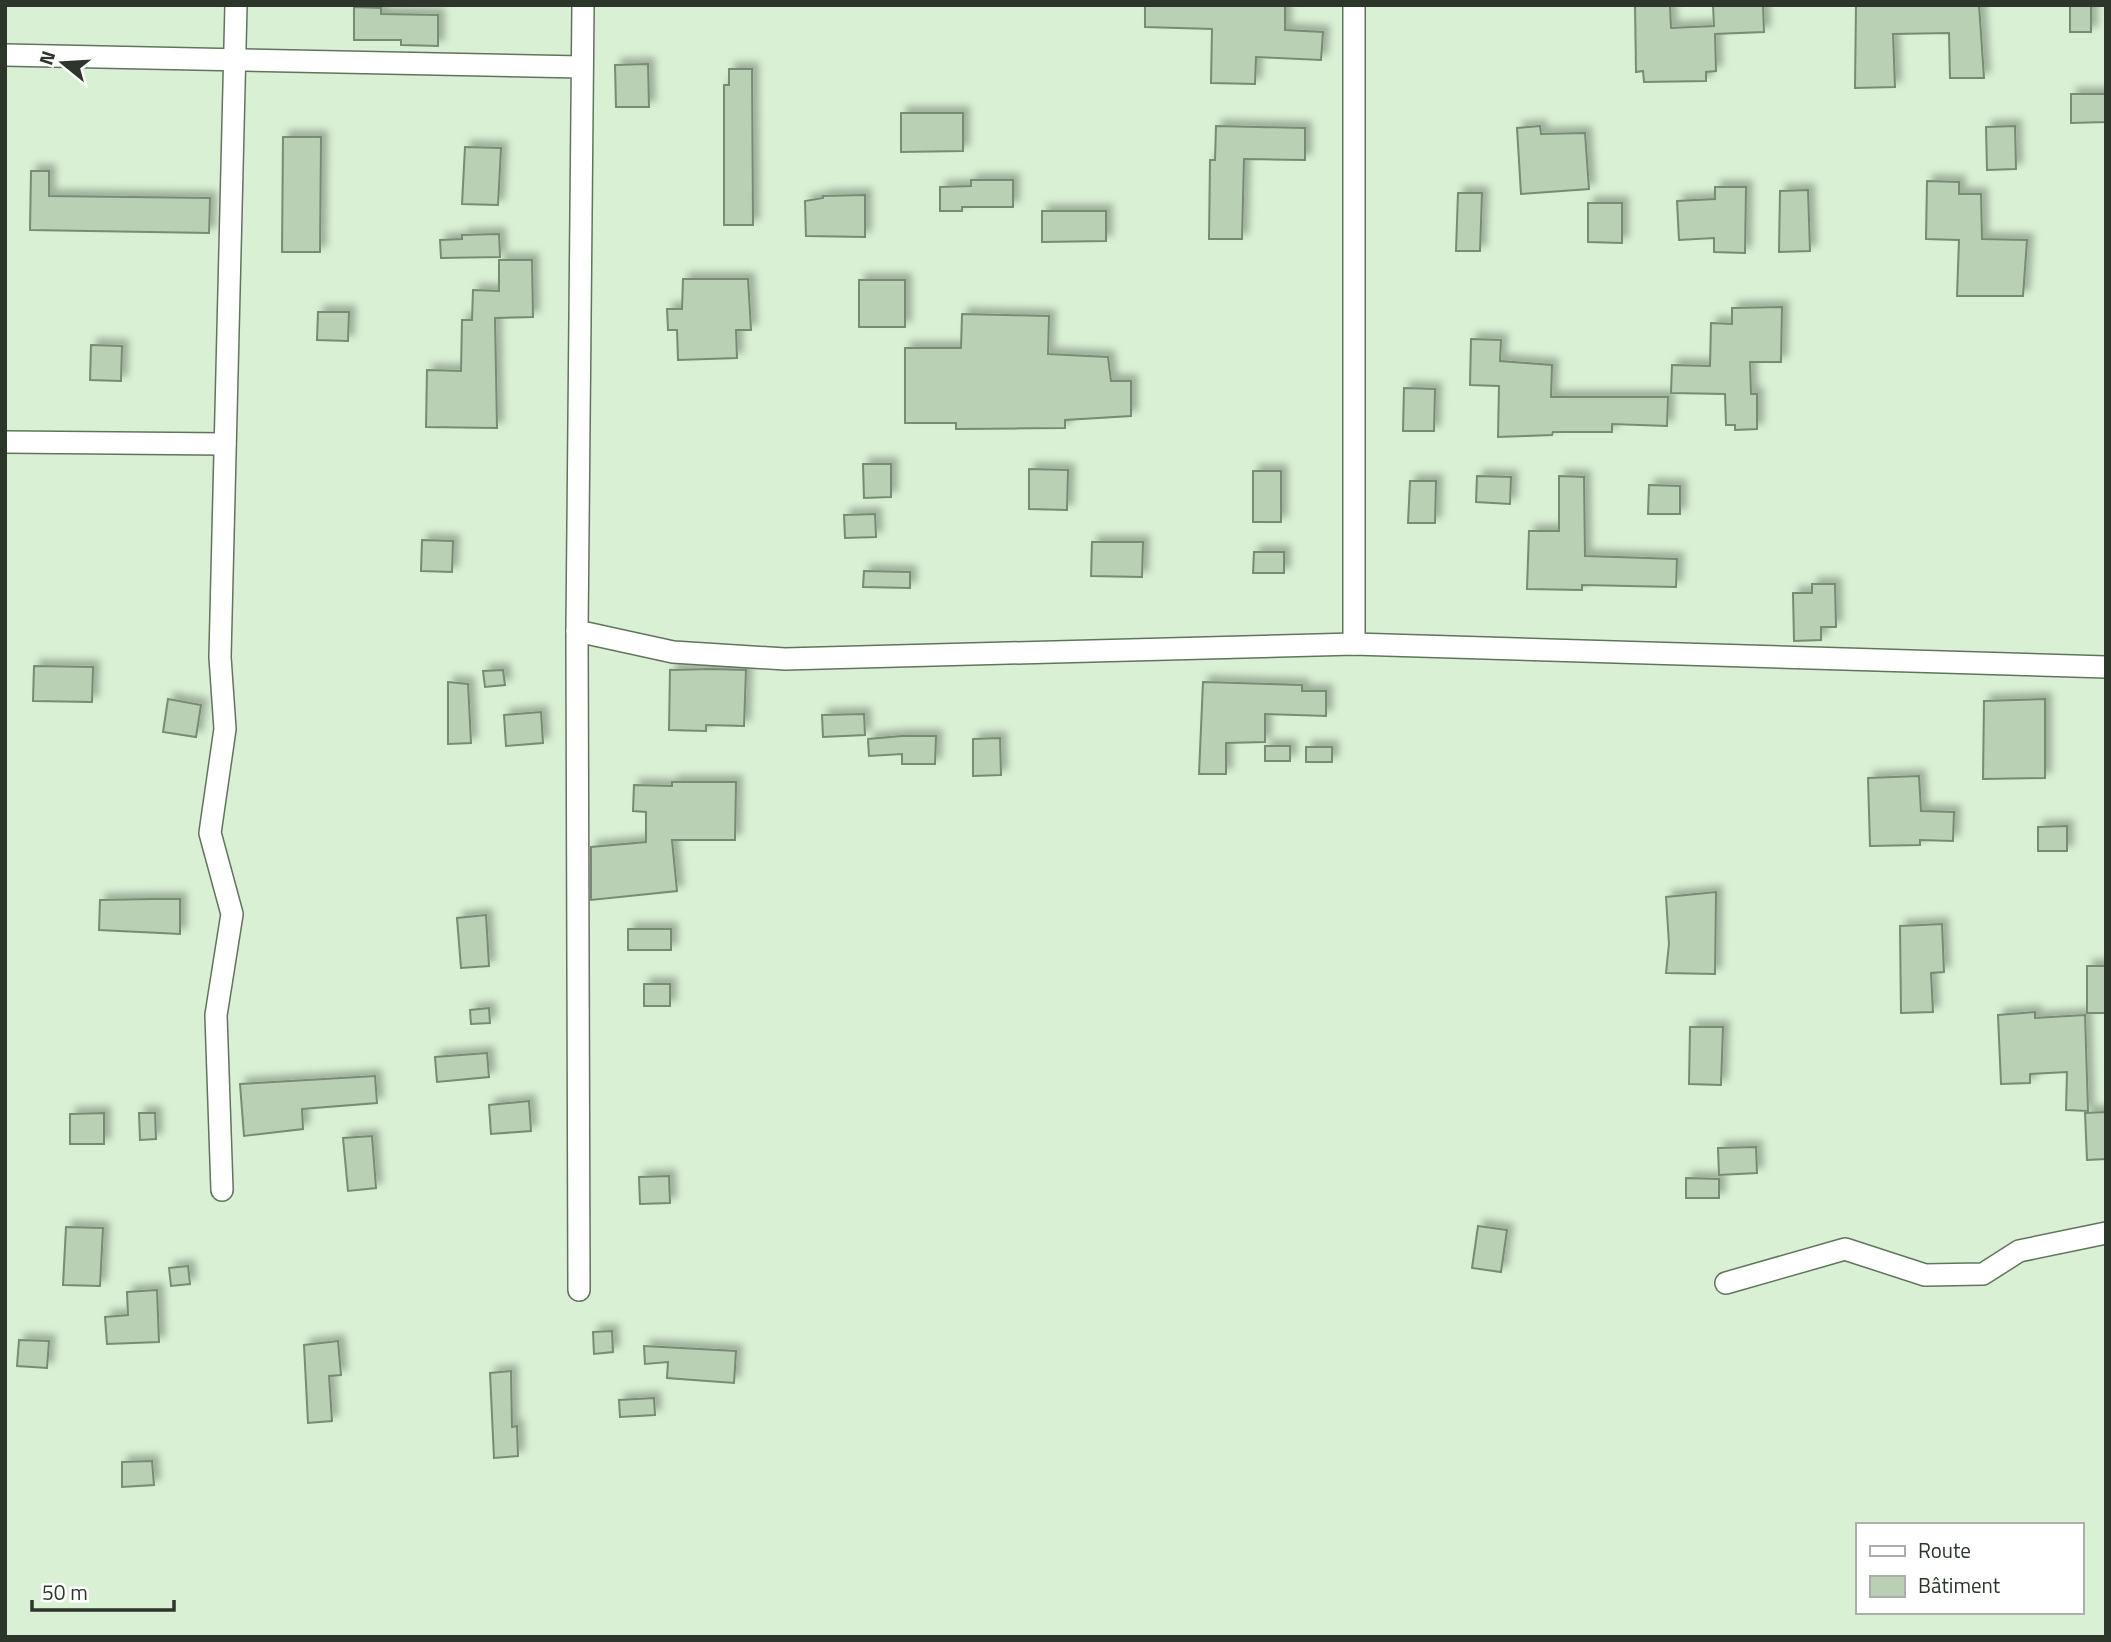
<svg xmlns="http://www.w3.org/2000/svg" width="2111" height="1642" font-family="'Titillium Web',sans-serif">
<defs>
<filter id="shadow"><feDropShadow dx="6" dy="-6" stdDeviation="3.5" flood-color="#0004"/></filter>
</defs>
<rect width="100%" height="100%" fill="#d9f0d4"/>
<!-- building -->
<g fill="#b9d0b5" stroke="#778d73" stroke-width="2" filter="url(#shadow)">
<path d="M1145,5H1285V30L1323,32L1321,60L1256,57L1255,84L1211,83L1212,29L1145,27Z"/>
<path d="M1635,5H1670L1671,28L1714,26L1713,5H1763L1764,32L1715,34L1716,71L1706,72V81L1644,82L1643,71L1636,72Z"/>
<path d="M1856,5H1979L1984,78H1950L1949,33L1893,34L1895,87L1855,88Z"/>
<rect x="2070" y="5" width="21" height="27"/>
<path d="M354,7L381,8V14L438,15V46L401,45V40H354Z"/>
<path d="M648,64L649,107H616L615,65Z"/>
<path d="M729,69H752L753,225H724V85H729Z"/>
<path d="M2071,94H2106V122L2071,123Z"/>
<path d="M901,113H963V151L901,152Z"/>
<path d="M1216,126L1305,128V160L1244,159L1242,239H1209L1210,160H1215Z"/>
<path d="M1540,126L1541,134L1585,133L1589,189L1521,194L1517,128Z"/>
<path d="M2015,126L2016,169L1987,170L1986,127Z"/>
<path d="M283,137H321L320,252H282Z"/>
<path d="M465,147L501,148L498,205L462,204Z"/>
<path d="M31,171H49V196L210,198L209,233L30,230Z"/>
<path d="M971,180H1013V207H962V211H940V187L971,186Z"/>
<path d="M1927,181L1959,182V194H1981L1982,239L2027,240L2023,296H1957L1959,240L1926,239Z"/>
<path d="M1715,187H1746L1745,253L1714,252V238L1679,240L1677,201L1715,199Z"/>
<path d="M1808,190L1810,251L1779,252L1780,191Z"/>
<path d="M1458,193H1482L1480,251H1456Z"/>
<path d="M865,195V237L806,236L805,201L823,198V196Z"/>
<path d="M1588,203H1622V243L1588,242Z"/>
<path d="M1042,211H1106V241L1042,242Z"/>
<path d="M499,234L500,257L441,258L440,240L462,239V235Z"/>
<path d="M499,260H532L533,317L495,318L497,428L426,427L427,370L461,371L462,320H472L473,290L499,291Z"/>
<path d="M683,279H748L751,330H736L737,358L678,360L677,330H668L667,309H682Z"/>
<rect x="859" y="280" width="46" height="47"/>
<path d="M1782,307L1781,362H1750L1751,394H1757V429L1735,430V425H1726L1725,394L1671,393L1672,365L1710,366L1711,323L1732,324V308Z"/>
<path d="M318,312H349L348,341L317,340Z"/>
<path d="M962,314L1049,316L1048,354L1108,357L1111,381H1131V416L1065,420V428L956,429V423H905V348H961Z"/>
<path d="M1471,339L1501,340L1500,361L1552,365L1551,397H1668L1667,426L1612,424V432H1553L1552,435L1498,437L1499,386L1470,385Z"/>
<path d="M91,345L122,346L121,381L90,380Z"/>
<path d="M1404,388L1435,389L1434,431H1403Z"/>
<path d="M863,464H891V497L864,498Z"/>
<path d="M1029,469L1068,470L1067,510L1029,509Z"/>
<rect x="1253" y="471" width="28" height="51"/>
<path d="M1477,476L1511,477L1510,504L1476,502Z"/>
<path d="M1559,476L1584,477L1585,556L1677,559L1676,587L1582,585V590L1527,589L1529,531H1559Z"/>
<path d="M1410,481H1436L1435,523H1408Z"/>
<path d="M1649,485L1680,486V514H1648Z"/>
<path d="M875,514L876,537L845,538L844,515Z"/>
<path d="M422,540L453,541L452,572L421,571Z"/>
<path d="M1092,542H1143L1142,577L1091,576Z"/>
<path d="M1254,552H1284V573H1253Z"/>
<path d="M864,571L910,572V588L863,587Z"/>
<path d="M1812,584H1835L1836,627H1821V640L1794,641L1793,593H1812Z"/>
<path d="M34,666L93,667L92,702L33,701Z"/>
<path d="M711,669L746,670L744,726L706,725V731L669,730L670,670Z"/>
<path d="M503,670L505,685L485,687L483,671Z"/>
<path d="M448,682L468,684L471,743L448,744Z"/>
<path d="M1203,682L1302,685V691H1326V716L1265,714V742L1226,743V774H1199Z"/>
<path d="M168,699L201,705L196,737L163,732Z"/>
<path d="M2045,699V778L1983,779L1984,701Z"/>
<path d="M541,712L543,743L506,746L504,715Z"/>
<path d="M864,714L865,735L823,737L822,715Z"/>
<path d="M902,736H936L935,764H902V754L869,756L868,739Z"/>
<path d="M1000,738L1001,775L973,776V739Z"/>
<rect x="1265" y="746" width="25" height="15"/>
<rect x="1306" y="747" width="26" height="15"/>
<path d="M1919,776L1921,811L1954,812L1953,841L1920,840V845L1870,846L1868,778Z"/>
<path d="M672,782H736L735,840H672L677,891L591,900V847L646,842V812L633,811L634,785L672,786Z"/>
<path d="M2067,826V851H2038V827Z"/>
<path d="M1716,892L1715,974L1666,973L1669,944L1666,897Z"/>
<path d="M152,899H180V934L99,930L100,900Z"/>
<path d="M486,915L489,966L461,968L457,918Z"/>
<path d="M1942,924L1944,972L1931,973L1933,1012L1901,1013L1900,926Z"/>
<rect x="628" y="929" width="43" height="21"/>
<rect x="2087" y="966" width="19" height="47"/>
<rect x="644" y="984" width="26" height="22"/>
<path d="M489,1008L490,1023L471,1024L470,1010Z"/>
<path d="M2035,1012V1018L2085,1015L2088,1111L2066,1110L2067,1072L2030,1074V1083L2001,1084L1998,1015Z"/>
<path d="M1690,1027H1723L1721,1085L1689,1084Z"/>
<path d="M487,1053L489,1077L437,1082L435,1057Z"/>
<path d="M375,1076L377,1103L302,1109L303,1129L244,1136L240,1084Z"/>
<path d="M529,1101L531,1131L491,1134L489,1105Z"/>
<path d="M2106,1112V1159L2087,1160L2085,1113Z"/>
<path d="M104,1113V1144H70V1114Z"/>
<path d="M139,1113H155L156,1139L140,1140Z"/>
<path d="M372,1136L376,1188L348,1191L343,1138Z"/>
<path d="M1756,1147L1757,1173L1719,1175L1718,1148Z"/>
<path d="M669,1176L670,1203L640,1204L639,1177Z"/>
<path d="M1686,1178L1719,1179V1198H1686Z"/>
<path d="M1478,1226L1507,1230L1501,1272L1472,1268Z"/>
<path d="M66,1227L103,1228L100,1286L63,1285Z"/>
<path d="M188,1266L190,1284L171,1286L169,1268Z"/>
<path d="M157,1290L159,1342L107,1344L105,1317L128,1315L127,1292Z"/>
<path d="M612,1331L613,1352L594,1354L593,1332Z"/>
<path d="M19,1340L49,1341L47,1368L17,1366Z"/>
<path d="M338,1341L341,1375L329,1376L332,1421L308,1423L304,1345Z"/>
<path d="M644,1346L736,1351L734,1383L667,1378L668,1362L645,1364Z"/>
<path d="M511,1371L512,1427L517,1426L518,1456L494,1458L490,1373Z"/>
<path d="M654,1398L655,1415L620,1417L619,1400Z"/>
<path d="M152,1461L154,1485L122,1487V1462Z"/>
</g>
<g fill="none" stroke-linecap="round" stroke-linejoin="round">
<!-- minor casing -->
<g stroke="#60755c" stroke-width="24">
<g id="minor">
<path d="M1354,5V644"/>
<path d="M5,55L581,67"/>
<path d="M5,442L225,444"/>
<path d="M577,631L673,652L785,659L1354,644L2106,667"/>
<path d="M222,1190L216,1015L232,914L210,833L225,729L220,657L236,5"/>
<path d="M1726,1283L1845,1249L1925,1275L1983,1274L2019,1251L2106,1233"/>
<path d="M579,1290L577,631L583,5"/>
</g>
</g>
<!-- minor -->
<use href="#minor" stroke="#fff" stroke-width="21"/>
</g>
<!-- border -->
<rect width="2111" height="1642" fill="none" stroke="#2c362b" stroke-width="14"/>
<!-- legend -->
<rect x="1856" y="1523" width="228" height="91" fill="#ffffff" stroke="#abafaa" stroke-width="2"/>
<rect x="1870" y="1546" width="35" height="10" fill="#ffffff" stroke="#abafaa" stroke-width="2"/>
<text x="1918" y="1558" font-size="21" fill="#2c362b">Route</text>
<rect x="1870" y="1576" width="35" height="21" fill="#b9d0b5" stroke="#abafaa" stroke-width="2"/>
<text x="1918" y="1593" font-size="21" fill="#2c362b">Bâtiment</text>
<!-- north arrow -->
<g transform="translate(63 63) rotate(288)" stroke="#ffffff" stroke-width="5" paint-order="stroke">
<path d="M0-5L12 26L0 18L-12 26Z" fill="#2c362b"/>
<text y="-10" font-size="19" font-weight="bold" text-anchor="middle" fill="#2c362b">N</text>
</g>
<!-- scale -->
<path d="M32 1600v10h142v-10" fill="none" stroke="#2c362b" stroke-width="3.5"/>
<text x="42" y="1600" font-size="21" fill="#2c362b" stroke="#ffffff" stroke-width="5" paint-order="stroke">50 m</text>
</svg>
